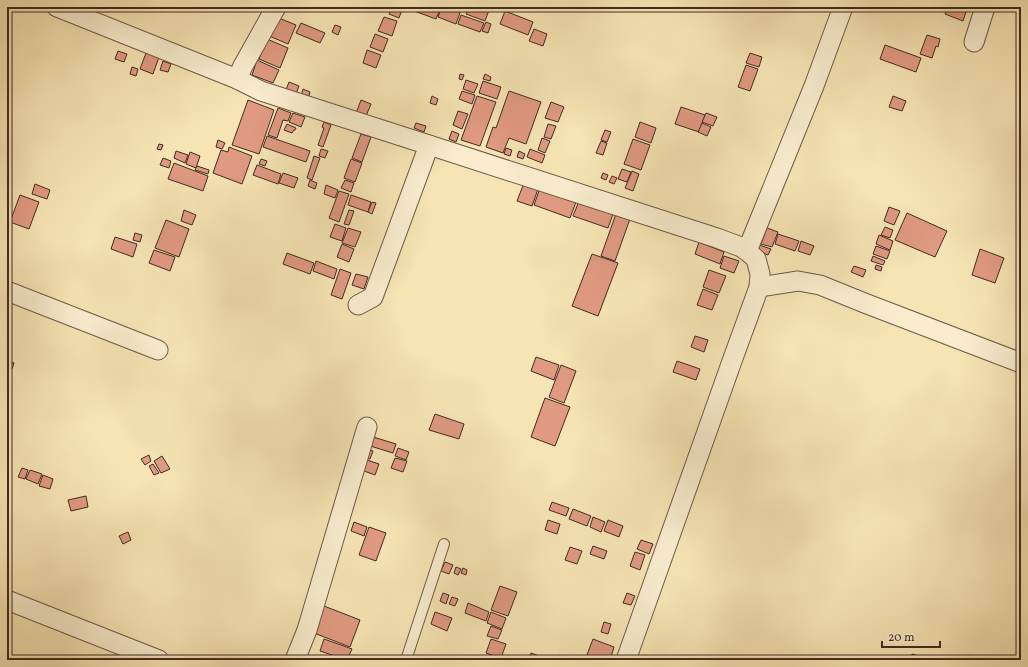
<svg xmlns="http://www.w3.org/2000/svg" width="1028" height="667" font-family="Vollkorn,serif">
<rect width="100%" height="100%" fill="#f6e4b4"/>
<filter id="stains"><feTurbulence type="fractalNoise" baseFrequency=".005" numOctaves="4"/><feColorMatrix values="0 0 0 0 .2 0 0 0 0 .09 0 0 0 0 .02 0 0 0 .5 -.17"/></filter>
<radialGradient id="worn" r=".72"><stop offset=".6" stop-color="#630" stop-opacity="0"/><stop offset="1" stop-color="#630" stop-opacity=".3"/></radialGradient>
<!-- building -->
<g fill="#e09a81" stroke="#412b22">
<path d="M391,7H403L399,18L389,14Z"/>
<path d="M406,7H441L436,19L406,8Z"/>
<path d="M442,7H462L456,24L438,17Z"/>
<path d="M469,7H482L489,10L485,21L466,14Z"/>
<path d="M948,7H961L967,9L963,21L945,14Z"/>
<path d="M505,11L533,22L528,35L500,24Z"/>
<path d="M461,15L484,23L480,32L458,24Z"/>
<path d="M274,16L296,25L288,44L267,35Z"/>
<path d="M384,17L397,21L392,36L378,31Z"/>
<path d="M486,22L491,24L488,33L482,31Z"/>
<path d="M301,23L325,33L320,43L296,33Z"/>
<path d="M335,25L341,27L338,35L332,32Z"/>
<path d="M534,29L547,34L543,46L529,41Z"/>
<path d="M375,34L388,39L383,52L370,47Z"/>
<path d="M927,35L940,39L938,47L936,46L932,58L920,54Z"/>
<path d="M267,39L288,48L280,68L259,59Z"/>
<path d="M885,45L921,58L916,72L880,59Z"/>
<path d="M367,50L381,55L376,68L363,63Z"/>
<path d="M118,51L127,54L124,62L115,59Z"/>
<path d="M146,53L159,57L153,74L140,69Z"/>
<path d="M750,53L762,57L759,67L746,63Z"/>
<path d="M257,60L279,70L273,83L252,75Z"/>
<path d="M163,61L171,64L168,72L160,70Z"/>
<path d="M746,65L758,69L750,91L738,87Z"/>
<path d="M132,67L138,69L136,76L130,74Z"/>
<path d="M460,74L464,75L462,80L459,79Z"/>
<path d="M485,74L491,77L490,81L483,79Z"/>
<path d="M466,80L478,84L474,93L463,89Z"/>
<path d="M483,81L501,87L497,99L479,93Z"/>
<path d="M289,82L299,86L296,94L286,90Z"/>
<path d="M303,89L310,92L308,99L301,96Z"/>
<path d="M462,91L475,95L472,104L459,99Z"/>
<path d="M509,91L541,102L526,144L509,138L503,153L486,147L493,127L496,128Z"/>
<path d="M432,96L438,99L436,105L430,103Z"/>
<path d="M477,96L496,102L480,146L461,140Z"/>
<path d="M893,96L906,101L902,111L889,107Z"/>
<path d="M248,100L274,110L259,154L232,145Z"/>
<path d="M361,100L371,104L366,116L356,113Z"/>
<path d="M551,102L564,107L558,122L545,118Z"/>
<path d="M681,107L705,115L699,132L675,124Z"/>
<path d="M278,108L291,113L288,121L283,120L277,138L268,135Z"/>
<path d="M458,111L468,114L462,129L453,125Z"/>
<path d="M293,113L305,117L301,127L289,122Z"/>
<path d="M706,113L717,117L713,126L702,122Z"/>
<path d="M324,122L331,125L323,147L318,145L324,128L322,127Z"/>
<path d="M640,122L656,128L651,143L635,137Z"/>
<path d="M416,123L426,126L424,132L414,128Z"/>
<path d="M702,123L711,127L707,136L698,132Z"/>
<path d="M287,124L296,128L295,130H294L292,133L284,130Z"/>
<path d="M548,124L556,126L551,139L544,137Z"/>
<path d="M605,130L611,132L607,142L601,140Z"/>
<path d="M452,131L459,134L456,142L449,139Z"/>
<path d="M361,134L371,137L362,162L352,158Z"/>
<path d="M267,136L310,151L306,162L263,147Z"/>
<path d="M542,138L550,141L545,153L538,150Z"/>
<path d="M633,139L650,145L641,170L624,164Z"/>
<path d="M218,140L225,143L222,149L216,147Z"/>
<path d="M601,141L607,143L603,155L596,153Z"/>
<path d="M159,144L163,145L161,150L157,149Z"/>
<path d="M229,147L252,156L242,184L213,173L221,150L228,152Z"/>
<path d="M506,148L512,150L510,156L504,154Z"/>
<path d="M321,149L328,151L325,158L319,156Z"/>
<path d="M530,149L545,155L542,163L527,157Z"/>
<path d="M176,151L188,155L185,163L174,158Z"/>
<path d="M519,151L525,154L523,159L517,157Z"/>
<path d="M190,152L200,156L196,168L186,164Z"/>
<path d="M314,156L320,158L312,180L307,178Z"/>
<path d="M163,158L171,161L169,168L160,165Z"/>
<path d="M261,159L267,161L265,166L259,164Z"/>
<path d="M351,159L362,163L355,182L344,178Z"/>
<path d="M174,163L208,176L203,191L168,179Z"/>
<path d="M257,165L281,174L278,184L253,175Z"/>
<path d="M197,166L209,170L208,174L195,170Z"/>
<path d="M622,169L631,172L627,182L618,179Z"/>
<path d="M632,171L639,174L633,191L625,188Z"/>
<path d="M283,173L298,178L294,188L279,183Z"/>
<path d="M603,173L608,175L606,180L601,178Z"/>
<path d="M612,176L617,178L614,184L609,182Z"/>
<path d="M310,180L317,183L315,189L308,186Z"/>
<path d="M345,180L354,183L351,192L341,188Z"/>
<path d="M524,183L538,189L532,206L517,201Z"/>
<path d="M35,184L50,190L47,199L32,194Z"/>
<path d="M326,185L338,190L335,198L324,194Z"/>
<path d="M540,188L576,202L570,218L534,205Z"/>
<path d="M339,191L349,194L339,222L329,218Z"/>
<path d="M20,195L39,202L29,229L10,222Z"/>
<path d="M351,195L371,202L368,212L348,205Z"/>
<path d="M579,201L613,214L608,228L573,216Z"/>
<path d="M372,202L376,203L372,214L368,212Z"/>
<path d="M889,207L900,211L894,225L884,221Z"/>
<path d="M184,210L196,215L192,225L181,221Z"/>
<path d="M349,210L354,211L349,225L344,224Z"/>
<path d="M617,211L631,216L615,261L601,256Z"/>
<path d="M907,213L947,231L935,257L895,240Z"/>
<path d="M166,220L189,229L179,257L155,248Z"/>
<path d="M335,224L346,228L342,241L330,237Z"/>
<path d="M885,227L893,230L890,238L881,235Z"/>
<path d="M348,228L361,232L355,247L342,243Z"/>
<path d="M767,228L778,232L772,247L761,244Z"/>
<path d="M135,233L142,235L140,242L133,240Z"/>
<path d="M778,234L799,241L795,251L775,244Z"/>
<path d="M879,235L893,241L890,250L876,244Z"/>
<path d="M115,237L137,244L133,257L111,249Z"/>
<path d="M801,241L814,246L810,255L798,251Z"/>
<path d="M699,242L724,252L720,264L695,254Z"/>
<path d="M342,244L354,249L349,262L337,257Z"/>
<path d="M759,245L771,249L768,255L757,251Z"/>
<path d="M876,246L890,251L887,259L873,254Z"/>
<path d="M980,249L1004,258L995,283L972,275Z"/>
<path d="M154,250L175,257L170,271L149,263Z"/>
<path d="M287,253L314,263L310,274L283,264Z"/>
<path d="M592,254L618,263L598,316L572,306Z"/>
<path d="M724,256L739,261L734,273L720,268Z"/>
<path d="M873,256L885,261L883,265L871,261Z"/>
<path d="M316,261L337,269L334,279L313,271Z"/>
<path d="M876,265L882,267L881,271L875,269Z"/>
<path d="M854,266L866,270L863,277L851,272Z"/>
<path d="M340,269L351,273L342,299L331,295Z"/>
<path d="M709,270L726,276L719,293L703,287Z"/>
<path d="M356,274L368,277L364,289L352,285Z"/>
<path d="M703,289L718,295L712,310L697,305Z"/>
<path d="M695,336L708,340L704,352L691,347Z"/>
<path d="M536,357L559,365L554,380L531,371Z"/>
<path d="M7,360L14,363L12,369L7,368Z"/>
<path d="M677,361L700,369L696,380L673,372Z"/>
<path d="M561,365L576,371L564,403L549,397Z"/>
<path d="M545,398L570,407L555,446L531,437Z"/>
<path d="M435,414L464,424L459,439L429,430Z"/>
<path d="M370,436L396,444L393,453L367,445Z"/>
<path d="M365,448L373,451L370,459L362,457Z"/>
<path d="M398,448L409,452L406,460L395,456Z"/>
<path d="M149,455L151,461L145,465L141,459Z"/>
<path d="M162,456L170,469L161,473L154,461Z"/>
<path d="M395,458L407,461L403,472L391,468Z"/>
<path d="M367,460L379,464L375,475L364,471Z"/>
<path d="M153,464L159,473L154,475L149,466Z"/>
<path d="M22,468L28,470L25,479L18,477Z"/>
<path d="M30,470L42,474L38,484L26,479Z"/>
<path d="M43,475L53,479L50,489L39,486Z"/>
<path d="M86,496L88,507L71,511L68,500Z"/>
<path d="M552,502L569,508L566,516L549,510Z"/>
<path d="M573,509L591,516L587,526L569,519Z"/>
<path d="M593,517L605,522L601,532L590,527Z"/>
<path d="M548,520L560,524L557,534L545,530Z"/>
<path d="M608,520L623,526L619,537L604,531Z"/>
<path d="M354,522L367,527L364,536L351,531Z"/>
<path d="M369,527L386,533L376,561L359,555Z"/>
<path d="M128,532L131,540L123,544L119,536Z"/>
<path d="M641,540L653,544L649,554L637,549Z"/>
<path d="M593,546L607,551L604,559L590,554Z"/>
<path d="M570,547L582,551L577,564L565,560Z"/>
<path d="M635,552L645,555L640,570L630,566Z"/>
<path d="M445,562L453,565L449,574L441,571Z"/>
<path d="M456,567L461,569L458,575L454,573Z"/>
<path d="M463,568L467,570L466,575L461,573Z"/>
<path d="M500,586L517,592L508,616L491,610Z"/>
<path d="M443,593L449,595L446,604L440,601Z"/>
<path d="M627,593L635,596L631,605L623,603Z"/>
<path d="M452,597L458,599L455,606L449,604Z"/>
<path d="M468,603L489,612L486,621L465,613Z"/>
<path d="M324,606L360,620L350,647L314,633Z"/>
<path d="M435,612L452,618L447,631L431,624Z"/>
<path d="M491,612L506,618L502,629L487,623Z"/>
<path d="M604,622L611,624L608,634L601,632Z"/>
<path d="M491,626L502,630L498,639L487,636Z"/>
<path d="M324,639L352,649L347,660L320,651Z"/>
<path d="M491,639L506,644L501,658L486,653Z"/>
<path d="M593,639L614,647L610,660H585Z"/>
<path d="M531,653L550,660H528Z"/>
<path d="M912,654L919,656L917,660H910Z"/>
<path d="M559,655L564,657L563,660H557Z"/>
<path d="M969,655L986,660H967Z"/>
</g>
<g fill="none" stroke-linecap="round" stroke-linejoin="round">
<!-- lane casing -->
<g stroke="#6e5946" stroke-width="12">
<path id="lane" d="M406,660L444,544"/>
</g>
<!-- street casing -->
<g stroke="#6e5946" stroke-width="21">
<g id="street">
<path d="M57,7L237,79L261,91L429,145L717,238L741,247L747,251L756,259L760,274L759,287L732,361L626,660"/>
<path d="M974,42L985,7"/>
<path d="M237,79L243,66L276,7"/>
<path d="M747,251L814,86L843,7"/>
<path d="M759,287L798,281L820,285L867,304L1021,363"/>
<path d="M7,291L158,350"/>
<path d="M358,305L373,297L429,145"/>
<path d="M7,600L159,660"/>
<path d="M295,660L307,630L367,427"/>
</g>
</g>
<!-- lane -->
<use href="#lane" stroke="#f9edce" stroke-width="10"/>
<!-- street -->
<use href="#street" stroke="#f9edce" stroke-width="19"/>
</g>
<!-- margin -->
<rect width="1028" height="667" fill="none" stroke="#f6e4b4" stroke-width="24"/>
<rect x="8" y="8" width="1012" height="651" fill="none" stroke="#412b22" stroke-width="2"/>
<rect x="12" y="12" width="1004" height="643" fill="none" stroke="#412b22"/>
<!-- scale -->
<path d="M882 641v6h58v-6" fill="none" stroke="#412b22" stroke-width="2"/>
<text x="888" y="641" font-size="12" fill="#412b22" stroke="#f9edce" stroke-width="3" paint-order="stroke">20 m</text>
<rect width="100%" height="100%" filter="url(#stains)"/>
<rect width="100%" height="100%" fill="url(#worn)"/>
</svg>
